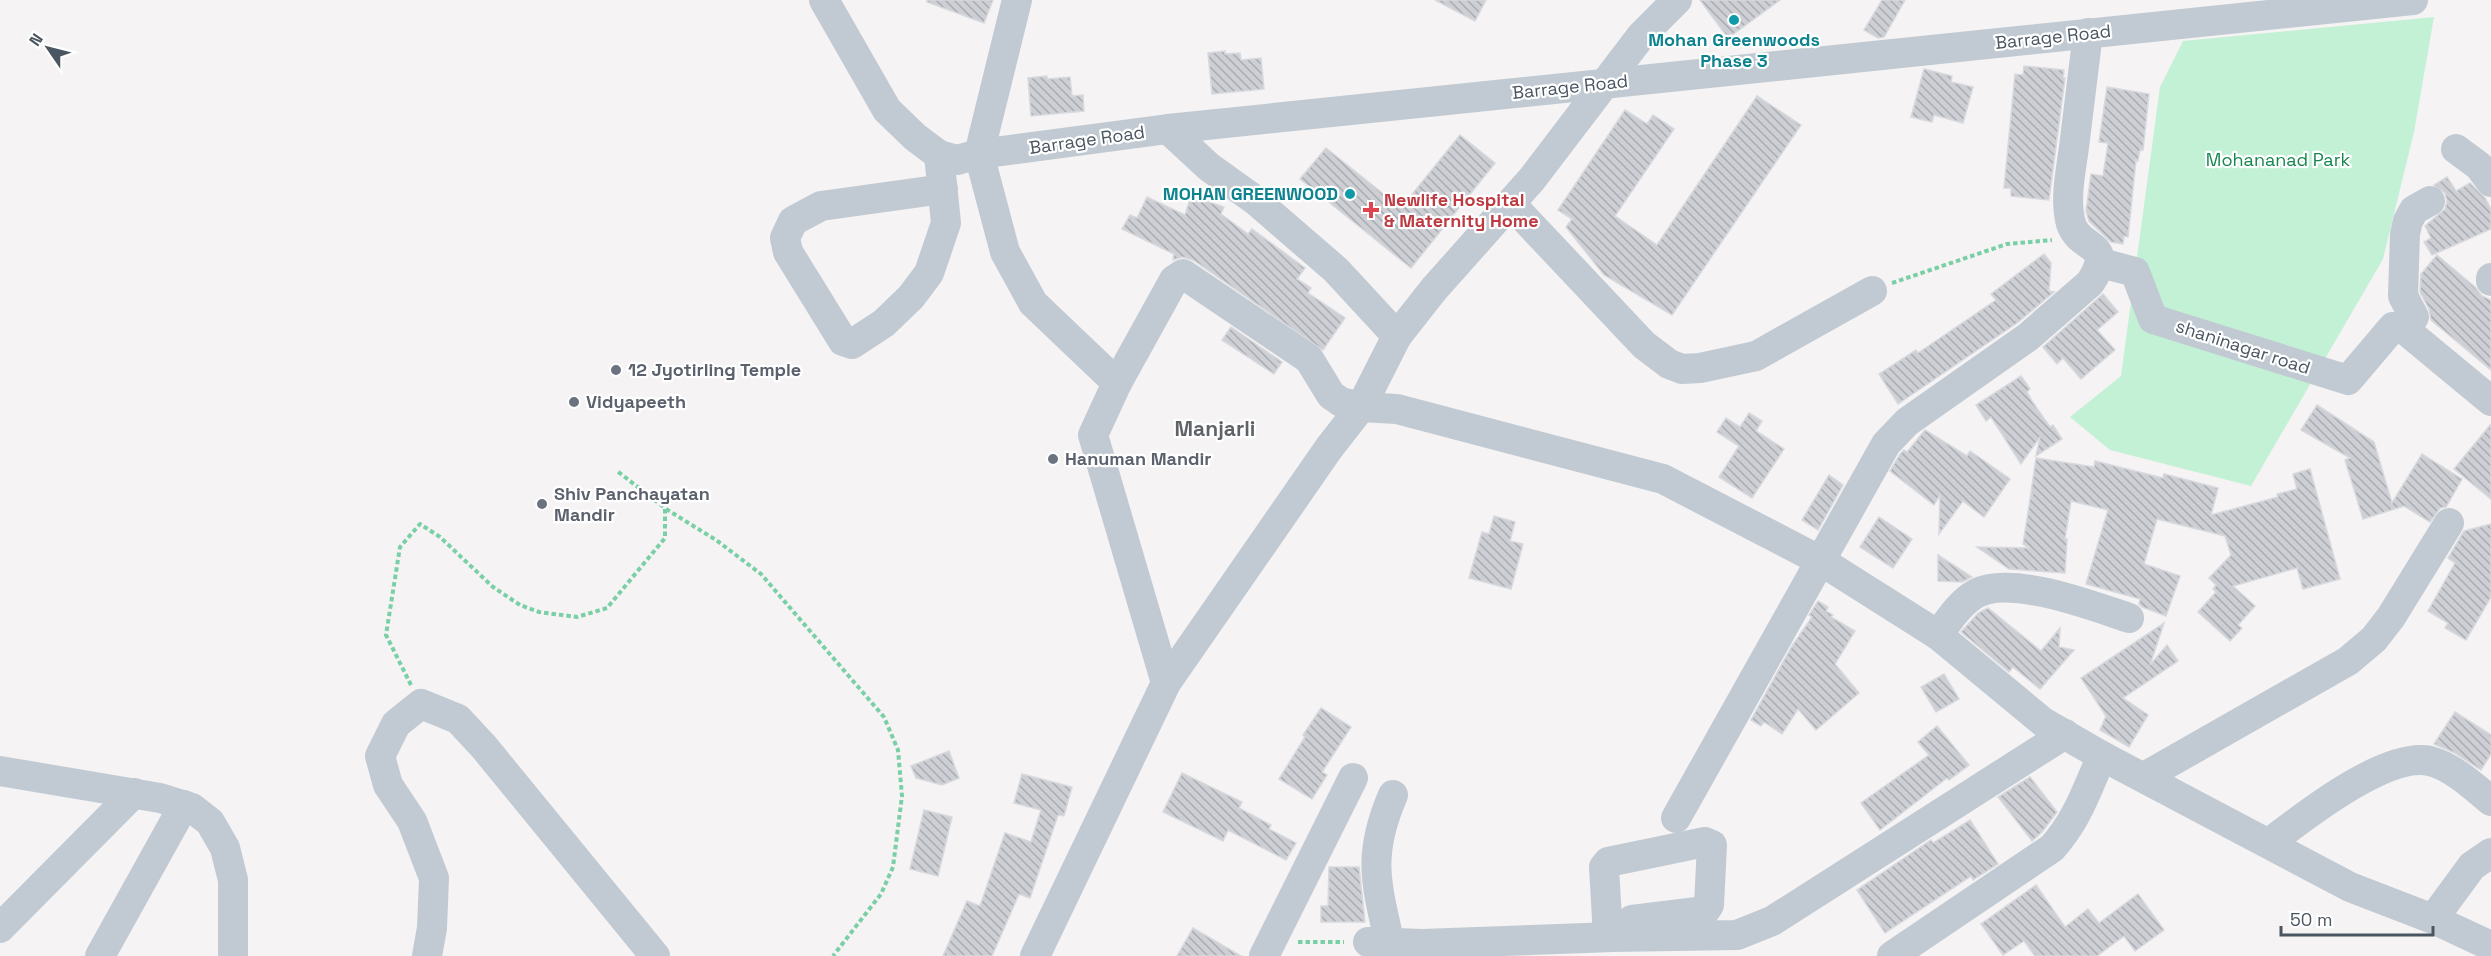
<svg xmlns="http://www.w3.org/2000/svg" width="2491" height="956" font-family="'Space Grotesk',sans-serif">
<defs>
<pattern id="building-back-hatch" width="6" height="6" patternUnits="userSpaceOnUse" patternTransform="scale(1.5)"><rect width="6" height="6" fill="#cdcfd5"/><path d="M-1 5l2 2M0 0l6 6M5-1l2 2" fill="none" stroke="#a8abb0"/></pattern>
</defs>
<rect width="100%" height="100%" fill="#f5f3f3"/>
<!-- park -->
<path fill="#c3f1d5" d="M2434,17L2414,132L2383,259L2251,486L2110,450L2070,417L2121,376L2160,87L2183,41Z"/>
<!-- building -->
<g fill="url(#building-back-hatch)" stroke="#d7d9de" stroke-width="1.5">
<path d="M927,0H993L984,23L927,2Z"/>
<path d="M1435,0H1486L1475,21Z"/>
<path d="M1700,0H1780L1728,38Z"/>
<path d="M1882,0H1905L1884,37L1878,38L1864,30Z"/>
<path d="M1225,51V54L1240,53L1241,60L1261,58L1264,89L1212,94L1208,53Z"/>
<path d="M2024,66L2064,70L2063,78H2065L2049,200L2011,196V188H2004L2015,74L2023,75Z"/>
<path d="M1924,69L1952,76L1951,82L1973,87L1963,123L1934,115L1932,122L1911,117Z"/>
<path d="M1047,76V79L1070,77L1072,96L1083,95L1084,111L1031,116L1028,78Z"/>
<path d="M2107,87L2149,94L2143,150H2140L2138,161L2136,160L2128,237L2124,236L2123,244L2111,242L2089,221L2086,211L2091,174L2103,176L2108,143L2099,142Z"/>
<path d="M1757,96L1801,125L1672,315L1604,275L1566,227L1572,219L1558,210L1625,110L1647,124L1653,115L1674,129L1615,216L1657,245Z"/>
<path d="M1460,135L1495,163L1411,268L1300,179L1326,148L1401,208Z"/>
<path d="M2447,177L2456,191L2470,183L2485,198L2491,209V229L2432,255L2424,242L2431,238L2425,226L2445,209L2447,201L2445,193L2434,185Z"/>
<path d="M1191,196L1224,207L1221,214L1248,234L1252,229L1305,268L1297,279L1311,288L1308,293L1345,318L1323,350L1193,260L1182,257L1173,260L1174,254L1122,229L1130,215L1137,218L1147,197L1185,215Z"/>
<path d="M2044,254L2051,263L2049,291L2054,292L2017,323L1898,404L1879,374L1916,350L1918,353L1996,300L1991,294Z"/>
<path d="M2437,255L2475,287L2482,296L2491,300V370L2431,320L2429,309L2420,292L2421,274Z"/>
<path d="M2103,294L2118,312L2097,330L2115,350L2081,379L2063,358L2057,364L2043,347Z"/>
<path d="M1231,327L1282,362L1274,374L1222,340Z"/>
<path d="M2021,376L2030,389L2027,392L2032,401L2050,427L2053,425L2062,439L2036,456L2040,437L2021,464L1991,417L1986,421L1976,405Z"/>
<path d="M2317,405L2374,442L2392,503L2422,454L2462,479L2446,507L2440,508L2430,522L2404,506L2363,519L2345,460L2350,458L2301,430Z"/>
<path d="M1749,413L1762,421L1756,431L1784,449L1752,498L1719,477L1739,446L1717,432L1726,418L1740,427Z"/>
<path d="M2491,424V499L2454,469Z"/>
<path d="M1925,430L1967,456L1970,451L2010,479L1984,517L1963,501L1939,534L1940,495L1934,505L1890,471L1900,454L1904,450L1907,452Z"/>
<path d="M2036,458L2094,467L2095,461L2163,478L2164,474L2218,488L2211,515L2278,497L2277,494L2297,489L2293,474L2310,469L2340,579L2303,589L2297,568L2233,586L2255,606L2238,625L2242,628L2230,641L2198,612L2216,592L2213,589L2216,585L2209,578L2231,555L2225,536L2157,519L2144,564L2180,576L2166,616L2142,607L2139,604L2140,599L2086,584L2108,510L2071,501L2065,539H2067L2065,573L2009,569L1977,547L2030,548L2023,544L2031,493L2033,495L2031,492Z"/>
<path d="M1829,475L1843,485L1818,530L1802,520Z"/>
<path d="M1494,516L1515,522L1510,541L1523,544L1511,589L1469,578L1482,532L1489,534Z"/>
<path d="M1879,517L1912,539L1893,568L1860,547Z"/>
<path d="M2491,524V597L2466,640L2445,628L2448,623L2428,611L2455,563L2448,558L2464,531Z"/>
<path d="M1938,555L1972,577L1962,582L1938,581Z"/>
<path d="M1818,601L1828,607L1826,611L1833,615L1831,617L1855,631L1835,664L1859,693L1816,730L1798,709L1782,734L1764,722L1761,726L1751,720L1792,646L1812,617L1809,615Z"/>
<path d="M1988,608L2041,651L2060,628L2059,647L2074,650L2040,689L2013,667L2009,672L1961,632L1978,613Z"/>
<path d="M2164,623L2150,665L2167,645L2178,661L2123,698L2148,715L2129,747L2100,730L2106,716L2081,678Z"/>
<path d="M1944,674L1959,699L1936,712L1921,687Z"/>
<path d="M1321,708L1351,727L1322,772L1327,775L1312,799L1279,779L1305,737L1303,735Z"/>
<path d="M2455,712L2491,735V754L2481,770L2455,753L2434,744Z"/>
<path d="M1937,726L1969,765L1949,780L1947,778L1880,830L1861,803L1929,755L1918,742Z"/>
<path d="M949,751L959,778L942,785L916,778L911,766Z"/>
<path d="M1182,773L1242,802L1239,808L1271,825L1269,829L1296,843L1286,860L1228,830L1223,841L1163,812Z"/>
<path d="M1022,774L1072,787L1064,816L1058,815L1030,898L1019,894L992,956H943L967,901L980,906L1005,833L1031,842L1041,810L1014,803Z"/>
<path d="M2030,777L2057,812L2042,832L2032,841L1998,797Z"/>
<path d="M924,810L952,817L938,876L910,869Z"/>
<path d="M1970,820L1998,864L1973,880L1971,876L1885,933L1857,890L1931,840L1933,843Z"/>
<path d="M1329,867H1359L1365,922H1321V906H1328Z"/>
<path d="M2036,885L2065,927L2088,909L2099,923L2138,894L2164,930L2135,951L2124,936L2097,956H2035L2024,941L2003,955L1981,924Z"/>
<path d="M1193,928L1241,956H1177Z"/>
</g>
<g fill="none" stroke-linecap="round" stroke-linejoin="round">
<!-- path -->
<g stroke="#7ad0a6" stroke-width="4" stroke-dasharray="4.5 3" stroke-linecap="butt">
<path d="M1892,283L2007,244L2052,240"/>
<path d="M666,509L716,540L761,574L884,717L898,750L902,796L893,867L881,894L833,956"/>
<path d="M411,685L386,635L400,547L420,524L440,537L493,587L520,605L539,612L577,617L607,608L665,538V508L617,471"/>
<path d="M1298,942H1344"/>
</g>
<!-- minor -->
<g stroke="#c1cad2" stroke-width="30">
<path d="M824,0L887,110L915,137L939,155L957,160L979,154L1168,129L2413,0"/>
<path d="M1017,0L979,154L1005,252L1033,303L1117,383"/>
<path d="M1168,129L1209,167L1255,200L1336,270L1397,336"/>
<path d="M2456,149L2479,166L2491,182"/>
<path d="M939,155L946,223L929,273L911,297L884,323L852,344L843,341L788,252L785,238L793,221L821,206L943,189"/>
<path d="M1511,204L1644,345L1669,364L1682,369L1700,368L1756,356L1872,291"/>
<path d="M2101,263L2135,272L2153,319L2348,380L2393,327L2404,329L2491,401"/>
<path d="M2491,278V281"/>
<path d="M2404,329L2414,317L2403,296L2405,234L2408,221L2414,210L2430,201"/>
<path d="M1938,635C1948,621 1958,606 1972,596C2005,572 2093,606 2129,618"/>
<path d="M1166,683L1093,435L1117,383L1174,280L1183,274L1309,359L1331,395L1341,402L1361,407L1397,409L1663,479L1821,561L1938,635L2043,722L2102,756L2350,887L2433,919L2491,946"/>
<path d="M0,771L160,798L192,808L210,822L225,848L233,880V956"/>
<path d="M2144,777L2348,661L2374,639L2391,617L2449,523"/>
<path d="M1676,818L1886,444L1907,422L2028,337L2090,283C2118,241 2076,251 2070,220C2065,197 2071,170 2074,147C2079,109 2083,71 2088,33"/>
<path d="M2269,843C2302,818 2386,751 2430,761C2453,767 2473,786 2491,801"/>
<path d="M2433,919L2472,866L2491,853"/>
<path d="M0,928L134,793"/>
<path d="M1608,937L1604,867L1608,862L1705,842L1712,845L1709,905L1705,911L1632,920"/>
<path d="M1368,942L1422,944L1613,937L1737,935L1772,921L2065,734"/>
<path d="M1390,944C1376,883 1367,855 1393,795"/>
<path d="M100,956L184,805"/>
<path d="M427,956L432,928L434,878L412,821L388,785L380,756L396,724L421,704L458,719L484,747L655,956"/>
<path d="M1035,956L1166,683L1329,448L1361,407L1397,336L1434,289L1532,179L1641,36L1677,0"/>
<path d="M1264,956L1353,778"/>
<path d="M1892,956L2052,848C2078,819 2086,791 2102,756"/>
</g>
</g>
<!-- markers -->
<g fill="#0f9aa8" stroke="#fff" stroke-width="2">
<circle cx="1734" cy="20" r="6"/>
<circle cx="1350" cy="194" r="6"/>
</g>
<path fill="#e0444e" stroke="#fff" stroke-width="2" d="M1368 201h6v6h6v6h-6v6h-6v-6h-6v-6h6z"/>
<g fill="#6b7280" stroke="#fff" stroke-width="2">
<circle cx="616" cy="370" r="6"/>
<circle cx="574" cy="402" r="6"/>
<circle cx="1053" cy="459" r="6"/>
<circle cx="542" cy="504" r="6"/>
</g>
<g text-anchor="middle" stroke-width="4.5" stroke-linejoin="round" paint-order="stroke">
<!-- street labels -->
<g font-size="18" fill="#4a5661" stroke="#fff">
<text transform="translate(2053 37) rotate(-6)" y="6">Barrage Road</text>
<text transform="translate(1570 87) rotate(-6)" y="6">Barrage Road</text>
<text transform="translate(1087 140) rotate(-8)" y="6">Barrage Road</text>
<text transform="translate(2243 347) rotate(18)" y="6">shaninagar road</text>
</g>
<!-- culture labels -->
<g font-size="18" font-weight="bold" fill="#0d838f" stroke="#fff">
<text x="1734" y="46">Mohan Greenwoods<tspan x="1734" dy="21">Phase 3</tspan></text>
<text x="1338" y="200" text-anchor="end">MOHAN GREENWOOD</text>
</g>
<!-- park labels -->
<g font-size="18" fill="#17864f" stroke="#fff">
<text x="2278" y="166">Mohananad Park</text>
</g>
<!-- health labels -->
<g font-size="18" font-weight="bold" fill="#be3a42" stroke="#fff" text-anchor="start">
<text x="1384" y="206">Newlife Hospital<tspan x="1384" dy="21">&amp; Maternity Home</tspan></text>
</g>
<!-- worship labels -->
<g font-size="18" font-weight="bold" fill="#5b616d" stroke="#fff" text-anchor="start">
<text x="628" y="376">12 Jyotirling Temple</text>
<text x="586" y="408">Vidyapeeth</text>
<text x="1065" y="465">Hanuman Mandir</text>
<text x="554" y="500">Shiv Panchayatan<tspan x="554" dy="21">Mandir</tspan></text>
</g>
<!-- quarter labels -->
<g font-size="21" font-weight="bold" fill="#5f6368" stroke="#fff">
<text x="1215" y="436">Manjarli</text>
</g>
</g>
<!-- north arrow -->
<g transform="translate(48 48) rotate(305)" stroke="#ffffff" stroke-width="4.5" paint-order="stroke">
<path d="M0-4.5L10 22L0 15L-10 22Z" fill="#4a5661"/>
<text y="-9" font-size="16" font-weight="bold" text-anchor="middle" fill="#4a5661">N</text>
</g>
<!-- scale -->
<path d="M2281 926v9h152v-9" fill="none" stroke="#4a5661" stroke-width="3"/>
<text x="2290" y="926" font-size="18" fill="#4a5661" stroke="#ffffff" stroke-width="4.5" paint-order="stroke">50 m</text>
</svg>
